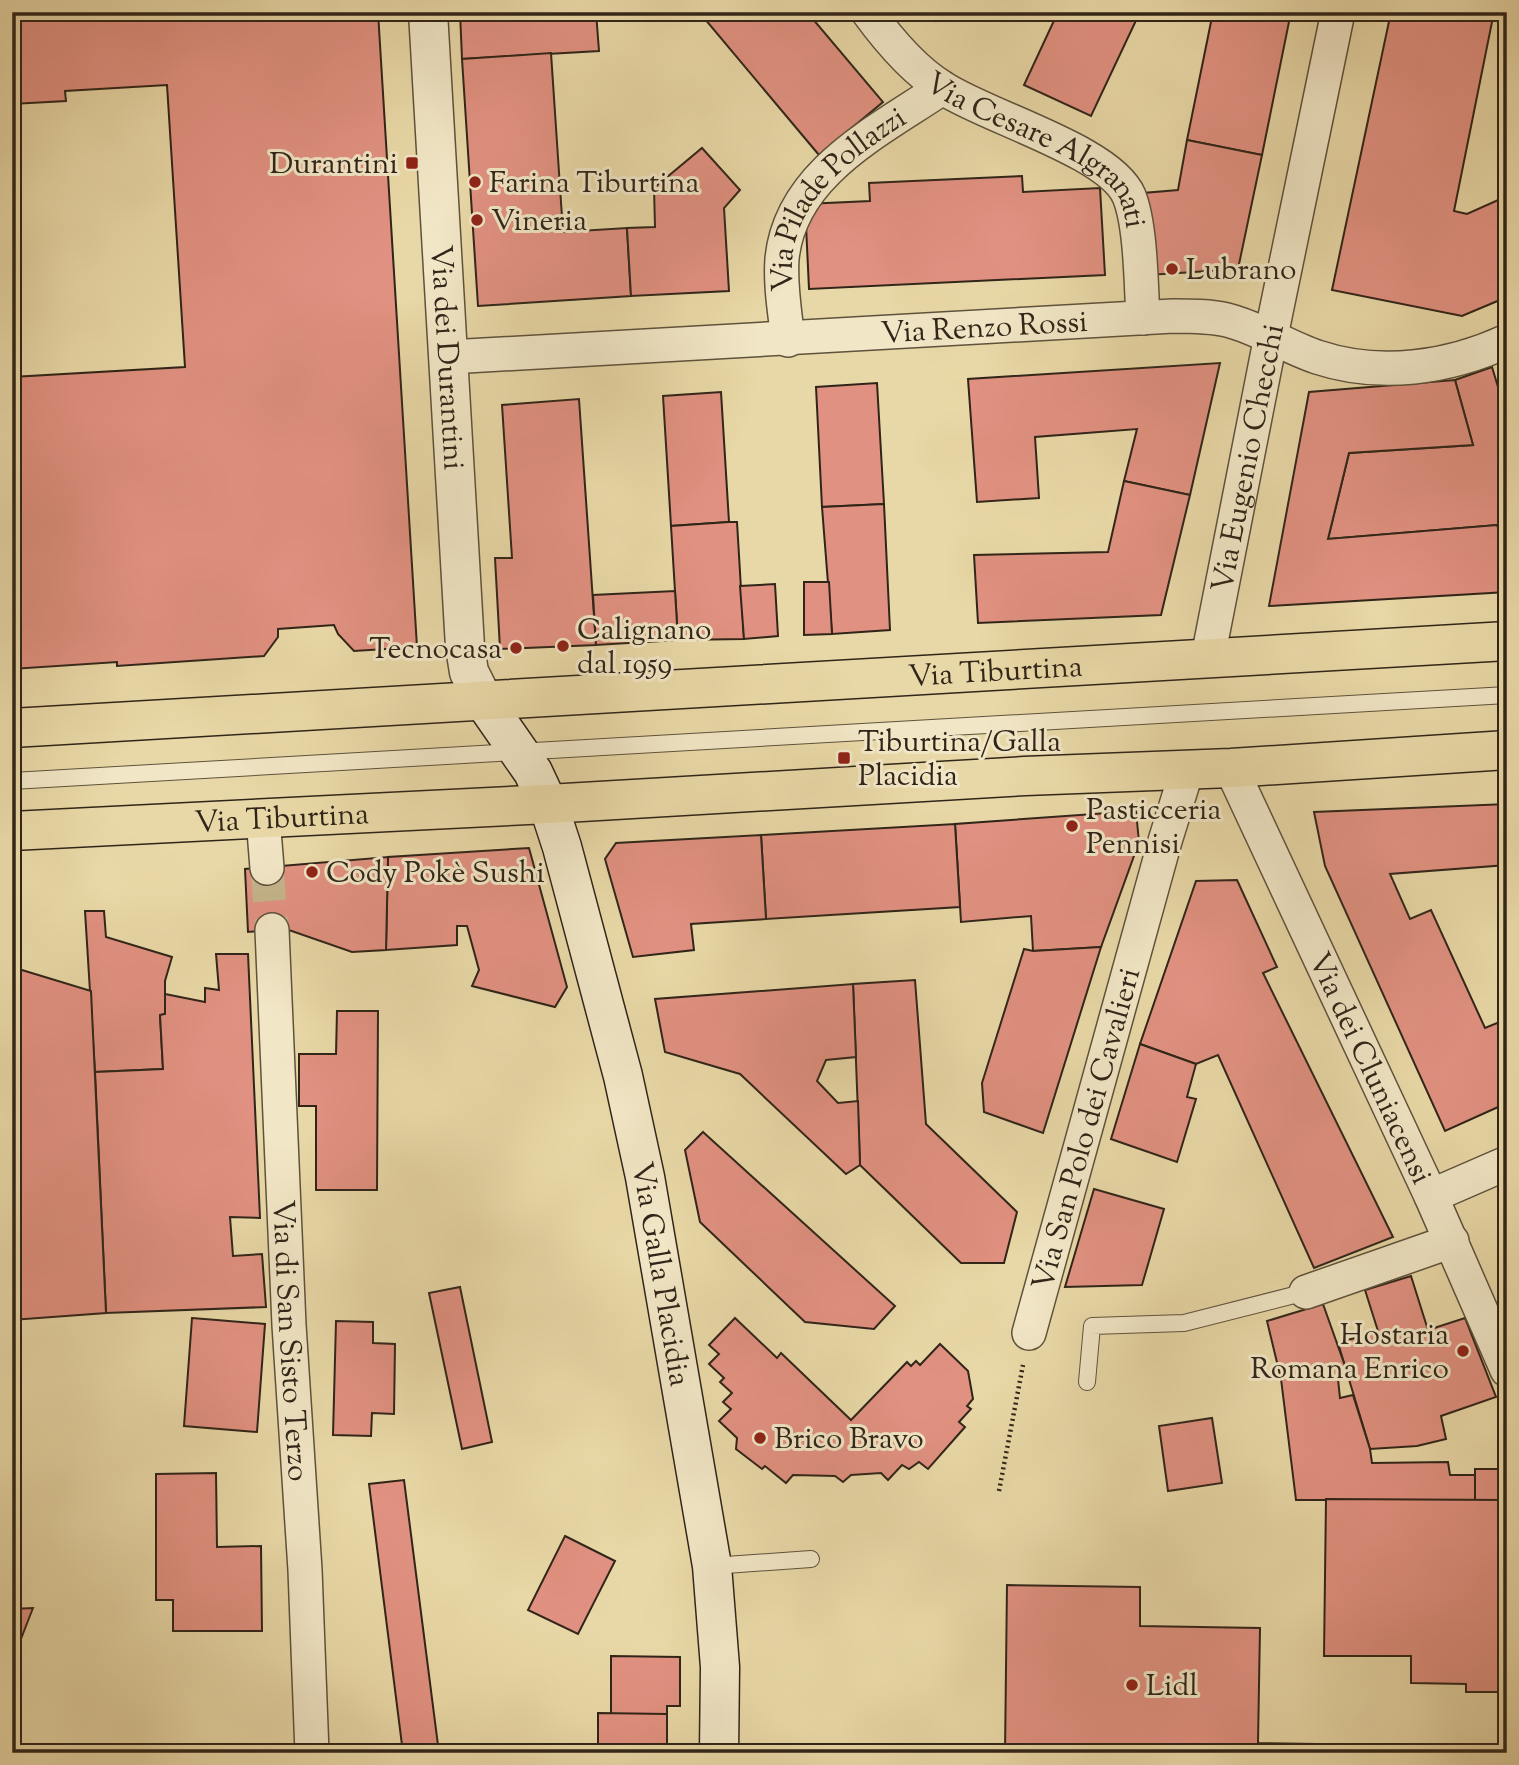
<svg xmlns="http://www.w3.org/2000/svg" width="1519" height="1765" font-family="'Sorts Mill Goudy',serif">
<rect width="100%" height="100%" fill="#e9d8a7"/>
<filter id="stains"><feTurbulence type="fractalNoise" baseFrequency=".00286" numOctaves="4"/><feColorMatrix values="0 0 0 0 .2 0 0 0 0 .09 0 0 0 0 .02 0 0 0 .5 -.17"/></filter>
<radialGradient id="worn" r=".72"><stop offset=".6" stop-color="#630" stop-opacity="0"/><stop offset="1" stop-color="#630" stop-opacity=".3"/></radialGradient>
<!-- green -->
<path fill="#b1c08b" stroke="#707252" stroke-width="2" d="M1507,1225V1338L1499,1320L1500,1228Z"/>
<!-- building -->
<g fill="#e19181" stroke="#302519" stroke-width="2">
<path d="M12,12H378L417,647L354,651L338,634L334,625L278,629V637L264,656L117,666V662L12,669V377L185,367L167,85L65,91L66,101L12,104Z"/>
<path d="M460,12H596L599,51L462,59Z"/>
<path d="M699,12H807L883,102L819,155Z"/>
<path d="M927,12H945L936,21Z"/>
<path d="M1058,12H1140L1091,116L1024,85Z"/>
<path d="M1213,12H1291L1262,155L1187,140Z"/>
<path d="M1391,12H1494L1454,211L1467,214L1507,196V297L1462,316L1332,290Z"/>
<path d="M551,53L563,232L627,228L631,296L478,306L462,59Z"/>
<path d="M1187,140L1262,155L1238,269L1149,275L1143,193L1178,190Z"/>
<path d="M702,148L740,190L724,208L729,291L631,296L627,228L655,227L654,188Z"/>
<path d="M1022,176L1023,192L1100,188L1105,275L809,289L805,204L870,201L869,183Z"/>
<path d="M1220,363L1190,495L1124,481L1137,429L1035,437L1039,498L977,502L968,379Z"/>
<path d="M1492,367L1507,417V554L1497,525L1328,539L1349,453L1473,445L1455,380Z"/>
<path d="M1455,380L1473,445L1349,453L1328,539L1497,525L1507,554V592L1269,606L1309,392Z"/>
<path d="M877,383L884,504L822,507L816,387Z"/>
<path d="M721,392L729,522L671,526L663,396Z"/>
<path d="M579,399L596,645L500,649L495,558H512L502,405Z"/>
<path d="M1124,481L1190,495L1161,615L978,623L974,555L1108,552Z"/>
<path d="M884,504L890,630L832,634L822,507Z"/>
<path d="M729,522H737L744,639L678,640L671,526Z"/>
<path d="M804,582H829L832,634L804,635Z"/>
<path d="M775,584L778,636L744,639L740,586Z"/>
<path d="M675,591L678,640L596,645L593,595Z"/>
<path d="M1507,804V865L1390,874L1410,919L1431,910L1485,1028L1507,1019V1103L1445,1131L1325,866L1314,812Z"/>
<path d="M1136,811L1139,842L1101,947L1033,951L1031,916L961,922L955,824Z"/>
<path d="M955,824L960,907L766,919L761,835Z"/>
<path d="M761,835L766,919L691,924L694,950L633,957L605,859L616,843Z"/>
<path d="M529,848L567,987L555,1007L472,986L479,970L467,926H457V945L386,950L388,857Z"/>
<path d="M388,857L386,950L352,952L286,929L248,932L245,869Z"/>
<path d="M1237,880L1277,967L1263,973L1393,1237L1314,1268L1218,1055L1196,1064L1140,1044L1196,881Z"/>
<path d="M85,911H104L106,937L172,957L165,981V1014L160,1015L163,1069L95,1072Z"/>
<path d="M1101,947L1043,1133L984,1112L982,1083L1024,949L1033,951Z"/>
<path d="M216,954H248L260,1218L230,1217L233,1256L262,1254L266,1307L106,1313L95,1072L163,1069L160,1015L165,1014V994L205,1002V988L219,990Z"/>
<path d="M12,967L91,991L106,1313L12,1320Z"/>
<path d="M915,980L926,1124L1017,1212L1004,1263H961L860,1165L853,984Z"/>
<path d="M853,984L856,1057L826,1060L817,1081L838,1103L858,1101L860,1165L846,1174L740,1074L665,1052L655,999Z"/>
<path d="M337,1011H378L377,1190H316V1106H299V1054H336Z"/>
<path d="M1140,1044L1196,1064L1187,1097L1196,1099L1177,1162L1111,1139Z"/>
<path d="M703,1132L895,1306L874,1329L805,1322L700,1222L685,1150Z"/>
<path d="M1094,1189L1164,1209L1142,1285L1065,1287Z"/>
<path d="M1411,1276L1428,1330L1465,1318L1496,1397L1441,1416L1446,1439L1417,1446L1370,1449L1338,1343L1378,1331L1365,1290Z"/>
<path d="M460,1287L492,1442L462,1449L429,1293Z"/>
<path d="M1323,1304L1345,1366L1337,1369L1340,1398L1353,1395L1370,1449L1372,1463L1448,1462L1450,1475H1475V1500H1296L1281,1379L1267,1321Z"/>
<path d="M192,1318L265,1324L257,1432L184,1426Z"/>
<path d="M735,1318L777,1358L781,1353L851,1420L907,1362L911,1366L916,1361L920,1365L940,1344L968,1371L973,1399L967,1406L971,1409L959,1422L965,1427L928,1469L919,1462L909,1469L902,1465L888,1480L881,1473L851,1475L843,1482L835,1476L793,1475L786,1483L765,1466L762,1469L736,1449L737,1438L719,1421L731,1409L723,1402L732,1393L720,1382L724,1378L709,1364L719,1354L709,1345Z"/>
<path d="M336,1321L373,1322V1343L395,1344L394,1414L372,1413L371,1436L333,1435Z"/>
<path d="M1212,1418L1222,1483L1168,1491L1159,1426Z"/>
<rect x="1475" y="1469" width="32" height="31"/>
<path d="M216,1473L217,1547L261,1546L262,1631H173V1600H156V1474Z"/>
<path d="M404,1480L439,1753H403L369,1484Z"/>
<path d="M1326,1499L1507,1500V1692H1466V1684L1411,1683V1656H1324Z"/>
<path d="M565,1536L615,1561L578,1634L528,1610Z"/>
<path d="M1007,1585L1140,1587V1626L1260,1628L1258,1743L1378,1745V1753H1005Z"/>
<path d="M33,1608L12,1662V1609Z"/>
<path d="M611,1656L680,1657V1706H667V1714H611Z"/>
<path d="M598,1713L667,1714V1753H632V1746L598,1745Z"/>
</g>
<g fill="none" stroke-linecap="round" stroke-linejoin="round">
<!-- minor-tunnel -->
<path stroke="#c4b48b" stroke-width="33" stroke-dasharray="33 17" stroke-linecap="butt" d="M267,868L272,930"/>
<!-- service casing -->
<g stroke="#5e523c" stroke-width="18">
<g id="service">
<path d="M12,781L1507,695"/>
<path d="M1087,1382L1092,1326L1184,1323L1306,1292"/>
<path d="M712,1566L811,1559"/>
</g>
</g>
<!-- minor casing -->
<g stroke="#5e523c" stroke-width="36">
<g id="minor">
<path id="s1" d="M868,12C887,38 915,71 943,88C987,117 1110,151 1129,196C1141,225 1141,285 1143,318"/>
<path id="s2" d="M788,340C785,313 780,286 782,259C790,173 879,131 942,88"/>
<path id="s3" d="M449,357L1173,316C1191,316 1210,316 1227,320C1259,328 1287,347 1317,357C1380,378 1448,368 1507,341"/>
<path id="s4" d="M1208,657L1271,336L1338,12"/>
<path id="s5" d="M1231,768L1431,1196L1507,1370"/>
<path d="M263,818L267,868"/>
<path id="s6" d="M272,930L289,1325L305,1570L312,1753"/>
<path d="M1431,1196L1507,1163"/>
<path d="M1306,1292L1452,1241"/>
<path id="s7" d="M1029,1333L1165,841L1187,770"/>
</g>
</g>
<!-- tertiary casing -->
<g stroke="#5e523c" stroke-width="41">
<g id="tertiary">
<path id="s8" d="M428,12L465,647L469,672L483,700"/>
</g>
</g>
<!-- secondary casing -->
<g stroke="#302519" stroke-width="41">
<g id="secondary">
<path id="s9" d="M483,700L533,772L548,804L562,847L623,1076L645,1177L712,1566L720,1667L719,1753"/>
</g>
</g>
<!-- primary casing -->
<g stroke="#302519" stroke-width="41">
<g id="primary">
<path id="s10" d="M12,728L1507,641"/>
<path id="s11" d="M12,831L548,804L1025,776L1231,768L1507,750"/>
</g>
</g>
<!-- path -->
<path stroke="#302519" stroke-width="4.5" stroke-dasharray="2 3.5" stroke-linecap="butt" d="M999,1491L1023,1365"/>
<!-- service -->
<use href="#service" stroke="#f1e6c6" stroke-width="16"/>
<!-- minor -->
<use href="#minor" stroke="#f1e6c6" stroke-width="33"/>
<!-- tertiary -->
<use href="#tertiary" stroke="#f1e6c6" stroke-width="38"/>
<!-- secondary -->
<use href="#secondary" stroke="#f1e6c6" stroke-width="38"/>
<!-- primary -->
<use href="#primary" stroke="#e9d8a7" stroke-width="38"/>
</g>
<!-- markers -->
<g fill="#8f2418" stroke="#f1e6c6" stroke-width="2.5">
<rect x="405" y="156" width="14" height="14" rx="3.5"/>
<circle cx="475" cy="182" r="7"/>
<circle cx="477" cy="220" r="7"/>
<circle cx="1172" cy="269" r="7"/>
<circle cx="563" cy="646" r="7"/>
<circle cx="516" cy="648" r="7"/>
<rect x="837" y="751" width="14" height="14" rx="3.5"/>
<circle cx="1072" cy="826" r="7"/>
<circle cx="312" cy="872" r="7"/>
<circle cx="1463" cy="1351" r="7"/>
<circle cx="760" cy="1438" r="7"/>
<circle cx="1132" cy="1685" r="7"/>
</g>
<g text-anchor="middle" stroke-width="6" stroke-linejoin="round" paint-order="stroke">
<!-- street labels -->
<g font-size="30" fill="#302519" stroke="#f1e6c6">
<text dy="10" stroke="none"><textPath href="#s1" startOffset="224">Via Cesare Algranati</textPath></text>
<text dy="10" stroke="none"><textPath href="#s2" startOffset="163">Via Pilade Pollazzi</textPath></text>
<text dy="10" stroke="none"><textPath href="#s3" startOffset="536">Via Renzo Rossi</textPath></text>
<text dy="10" stroke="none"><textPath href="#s8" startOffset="346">Via dei Durantini</textPath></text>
<text dy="10" stroke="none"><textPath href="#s4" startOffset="203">Via Eugenio Checchi</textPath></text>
<text dy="10" stroke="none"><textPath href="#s10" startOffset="985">Via Tiburtina</textPath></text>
<text dy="10" stroke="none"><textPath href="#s11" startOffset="270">Via Tiburtina</textPath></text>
<text dy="10" stroke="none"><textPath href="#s5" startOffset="331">Via dei Cluniacensi</textPath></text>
<text dy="10" stroke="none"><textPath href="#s7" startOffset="212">Via San Polo dei Cavalieri</textPath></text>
<text dy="10" stroke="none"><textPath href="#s9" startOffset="607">Via Galla Placidia</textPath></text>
<text dy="10" stroke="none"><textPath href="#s6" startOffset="411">Via di San Sisto Terzo</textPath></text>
</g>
<!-- poi labels -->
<g font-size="30" fill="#302519" stroke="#f1e6c6" text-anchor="start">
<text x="398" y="173" text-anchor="end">Durantini</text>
<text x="489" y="192">Farina Tiburtina</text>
<text x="491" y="230">Vineria</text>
<text x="1186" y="279">Lubrano</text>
<text x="577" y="639">Calignano<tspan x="577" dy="34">dal 1959</tspan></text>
<text x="502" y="658" text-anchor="end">Tecnocasa</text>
<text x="858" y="751">Tiburtina/Galla<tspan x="858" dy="34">Placidia</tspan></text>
<text x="1086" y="819">Pasticceria<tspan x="1086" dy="34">Pennisi</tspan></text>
<text x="326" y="882">Cody Pokè Sushi</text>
<text x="1449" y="1344" text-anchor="end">Hostaria<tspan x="1449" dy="34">Romana Enrico</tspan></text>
<text x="774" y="1448">Brico Bravo</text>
<text x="1146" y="1695">Lidl</text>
</g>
</g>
<!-- margin -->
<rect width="1519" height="1765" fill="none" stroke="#e9d8a7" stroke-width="42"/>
<rect x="14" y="14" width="1491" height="1737" fill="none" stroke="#302519" stroke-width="3.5"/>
<rect x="21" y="21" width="1477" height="1723" fill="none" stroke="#302519" stroke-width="2"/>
<rect width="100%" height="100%" filter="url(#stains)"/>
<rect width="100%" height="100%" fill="url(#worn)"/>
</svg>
